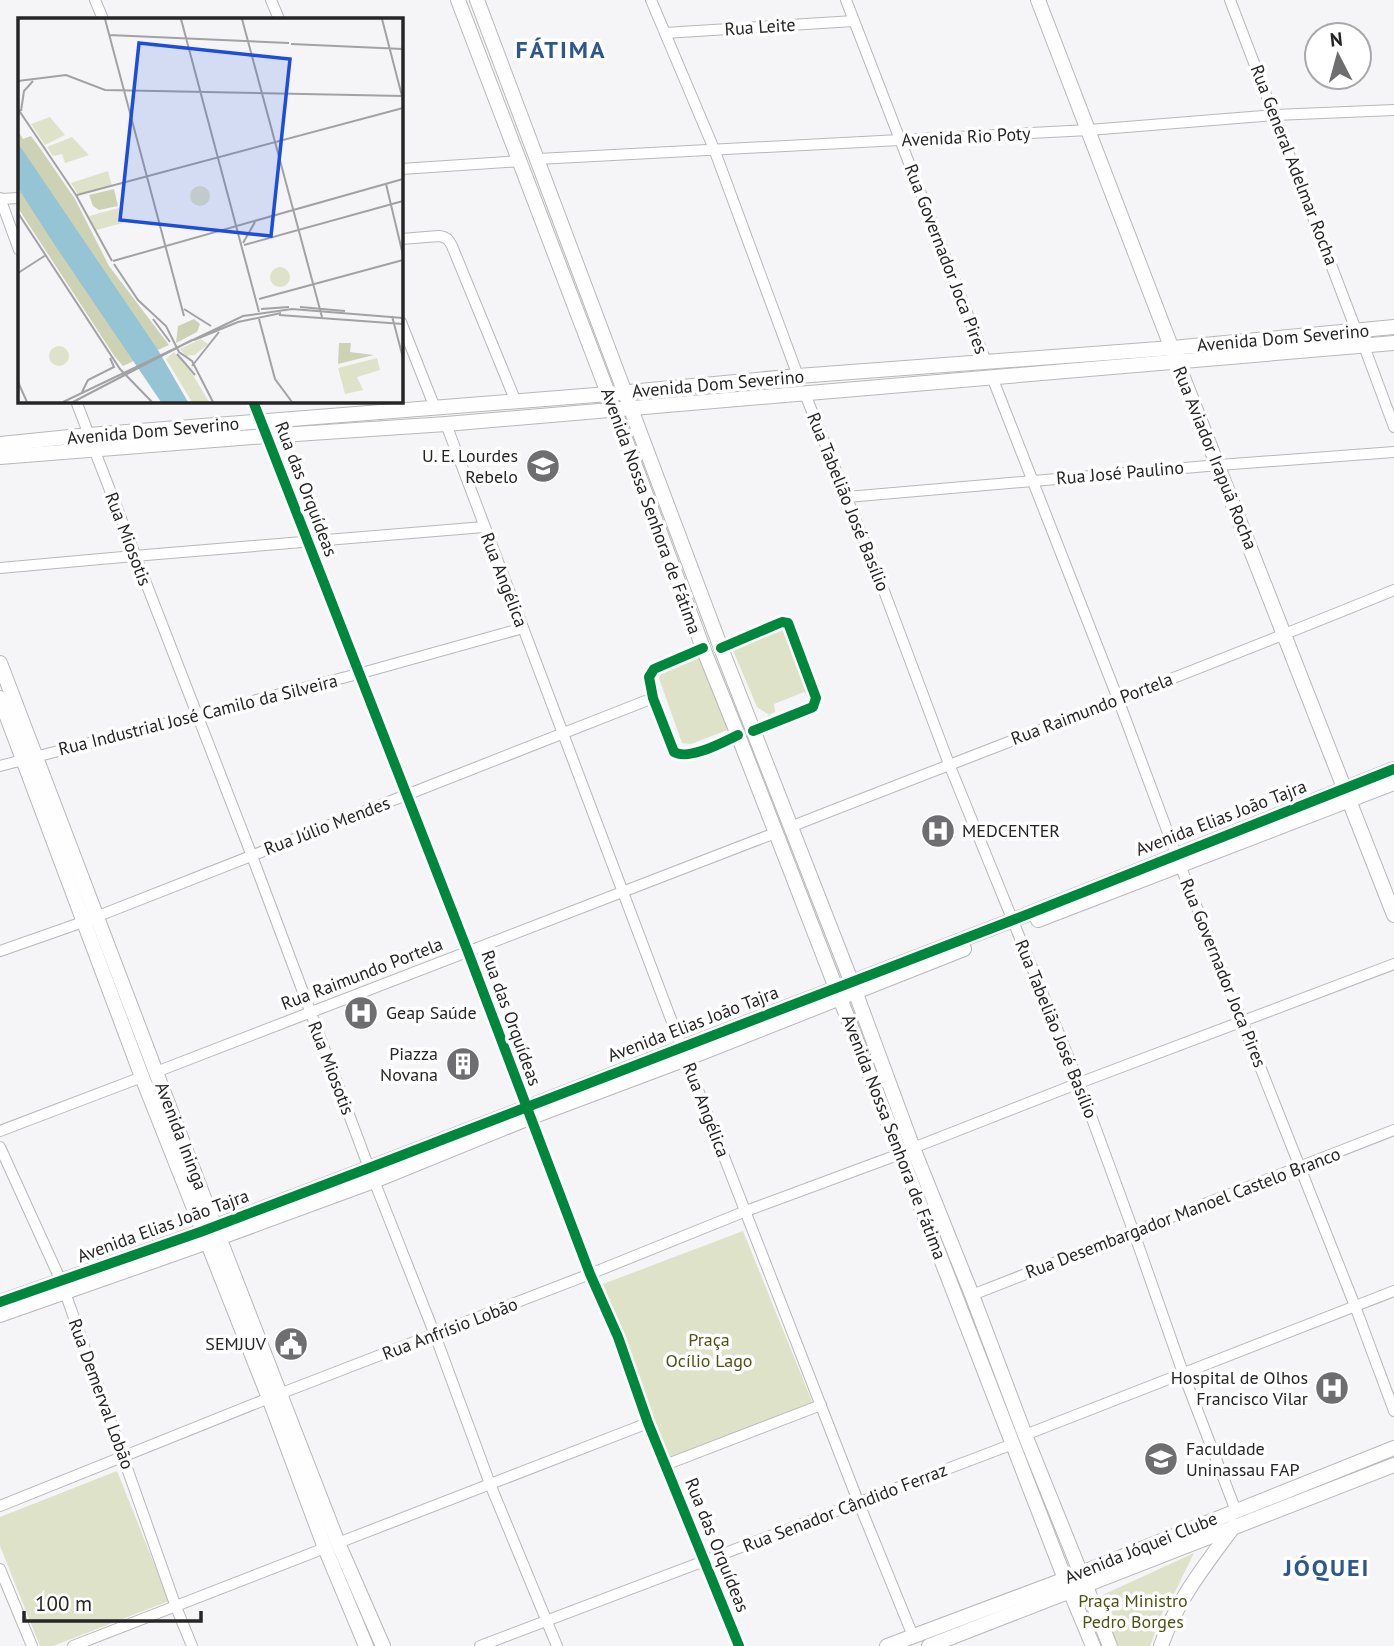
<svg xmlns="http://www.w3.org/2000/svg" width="1394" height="1646" font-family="'PT Sans',sans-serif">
<rect width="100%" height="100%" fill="#f5f5f8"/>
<!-- green -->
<g fill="#dee2c8">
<path d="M785,624L815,695L809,699L804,692L774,704L775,712L769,715L757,707L732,648L741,639L745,644L782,629Z"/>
<path d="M700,657L730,729L691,744L682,743L659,678L662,673Z"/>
<path d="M743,1231L813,1404L668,1459L603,1284Z"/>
<path d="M117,1471L169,1601L53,1646H40L0,1546V1517Z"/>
<path d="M1194,1553L1175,1592L1163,1611L1150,1646H1116L1096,1598Z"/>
</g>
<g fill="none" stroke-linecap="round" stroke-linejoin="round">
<!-- street casing -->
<g stroke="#b8b8ba" stroke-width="12">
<g id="street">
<path d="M95,0L103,19"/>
<path d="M271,0L279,19"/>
<path d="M651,0L714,149L798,376"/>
<path d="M846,0L986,362"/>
<path d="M1230,0L1356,330"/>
<path d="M665,33L854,21"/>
<path d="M538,159L1089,130L1275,115L1394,110"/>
<path d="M401,169L521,161"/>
<path d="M0,198L19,250"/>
<path d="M0,199L19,198"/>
<path d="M401,239L439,236C447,237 449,240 452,246L516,402"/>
<path d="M401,322L435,408"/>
<path d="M1364,346L1394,427"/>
<path d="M992,377L1118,699L1180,865L1355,1306L1394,1411"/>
<path d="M805,394L881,583L949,764L1079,1083L1134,1233L1183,1373L1236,1511"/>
<path d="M76,401L89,435"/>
<path d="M253,401L468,952L590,1274L618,1337L648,1423L739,1646"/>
<path d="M446,424L686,1059L858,1501L913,1636"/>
<path d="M94,449L252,856L369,1168L435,1335L490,1484L557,1646"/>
<path d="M847,497L1219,465L1394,452"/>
<path d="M0,568L134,556L484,527"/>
<path d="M703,648L654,669L649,677L653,698L674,752C689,761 723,742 738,735"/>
<path d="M721,648L782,622L788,623L816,698L813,707L753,731"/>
<path d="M35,757L358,674L523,628"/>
<path d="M0,766L23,760"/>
<path d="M790,827C991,748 1194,672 1394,590"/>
<path d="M0,951L83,922L653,698"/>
<path d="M156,1072L775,833"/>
<path d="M0,1131L142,1077"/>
<path d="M0,1147L61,1281L176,1607L192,1646"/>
<path d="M913,1148L1079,1083L1394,964"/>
<path d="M972,1295L1394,1130"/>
<path d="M1025,1435L1394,1291"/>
<path d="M665,1465L821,1405"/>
<path d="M0,1506L269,1398L590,1274L746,1211L900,1154"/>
<path d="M338,1543L648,1423"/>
<path d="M0,1569L32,1646"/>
<path d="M73,1646L325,1548"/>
<path d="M480,1646L1013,1444"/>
</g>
</g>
<!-- secondary casing -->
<g stroke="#b8b8ba" stroke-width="16">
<g id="secondary">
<path d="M458,0L614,409L703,648L738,735L1065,1579L1093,1646"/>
<path d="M477,0L721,648L855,991L913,1148L972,1295L1025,1435L1110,1646"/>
<path d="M1038,0L1177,362L1394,915"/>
<path d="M0,444L89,435L608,394L798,376L1172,348L1394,327"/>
<path d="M0,457L266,436L446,424L1394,343"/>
<path d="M0,663L215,1227L338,1543L383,1646"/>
<path d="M0,698L142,1077L269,1398L325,1548L366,1646"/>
<path d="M1038,920L1394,783"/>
<path d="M0,1302L203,1231L369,1168L1013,920L1394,769"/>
<path d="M0,1315L208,1242L374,1181L529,1118L686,1059L964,949"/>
<path d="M887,1646L1079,1574L1394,1448"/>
<path d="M929,1646L1394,1465"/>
<path d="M1161,1646C1176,1601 1206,1564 1234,1526"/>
</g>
</g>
<!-- street -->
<use href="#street" stroke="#fefefe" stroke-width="10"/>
<!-- secondary -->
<use href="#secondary" stroke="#fefefe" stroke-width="14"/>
<!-- cycleway casing -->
<g stroke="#fff" stroke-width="15">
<g id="cycleway">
<path d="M253,401L468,952L590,1274L618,1337L648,1423L739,1646"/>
<path d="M703,648L654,669L649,677L653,698L674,752C689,761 723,742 738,735"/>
<path d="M721,648L782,622L788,623L816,698L813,707L753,731"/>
<path d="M0,1302L203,1231L369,1168L1013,920L1394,769"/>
</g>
</g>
<!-- cycleway -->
<use href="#cycleway" stroke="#00873e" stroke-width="10"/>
</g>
<!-- icons -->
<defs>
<g id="school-disc" transform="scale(1.75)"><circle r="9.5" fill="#6e6e70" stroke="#fff"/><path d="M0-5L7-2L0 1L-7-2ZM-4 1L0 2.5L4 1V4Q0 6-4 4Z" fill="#fff"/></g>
<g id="hospital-disc" transform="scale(1.75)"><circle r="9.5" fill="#6e6e70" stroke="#fff"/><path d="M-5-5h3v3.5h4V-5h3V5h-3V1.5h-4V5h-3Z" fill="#fff"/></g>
<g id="building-disc" transform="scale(1.75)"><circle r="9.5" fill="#6e6e70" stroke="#fff"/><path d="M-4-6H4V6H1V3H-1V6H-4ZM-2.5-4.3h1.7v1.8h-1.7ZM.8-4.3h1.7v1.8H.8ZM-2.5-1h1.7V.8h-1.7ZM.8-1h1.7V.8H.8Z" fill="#fff"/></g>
<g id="civic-disc" transform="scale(1.75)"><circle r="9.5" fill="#6e6e70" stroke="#fff"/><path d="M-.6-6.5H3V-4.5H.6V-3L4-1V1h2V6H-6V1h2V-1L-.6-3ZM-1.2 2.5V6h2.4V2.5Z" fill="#fff"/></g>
<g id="university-disc" transform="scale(1.75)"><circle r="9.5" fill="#6e6e70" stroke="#fff"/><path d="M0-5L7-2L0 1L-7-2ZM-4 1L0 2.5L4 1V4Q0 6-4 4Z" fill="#fff"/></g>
</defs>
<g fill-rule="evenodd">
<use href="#school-disc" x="543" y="466"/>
<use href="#hospital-disc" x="938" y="831"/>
<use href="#hospital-disc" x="361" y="1013"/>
<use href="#building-disc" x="463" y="1064"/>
<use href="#civic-disc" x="291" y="1344"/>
<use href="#hospital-disc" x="1332" y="1388"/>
<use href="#university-disc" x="1161" y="1459"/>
</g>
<g text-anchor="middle" stroke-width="7" stroke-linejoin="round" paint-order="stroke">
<!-- street labels -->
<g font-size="18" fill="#262627" stroke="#fff">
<text transform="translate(760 27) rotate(-4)" y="6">Rua Leite</text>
<text transform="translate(966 137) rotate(-3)" y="6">Avenida Rio Poty</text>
<text transform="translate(1294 165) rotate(69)" y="6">Rua General Adelmar Rocha</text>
<text transform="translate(946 259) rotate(69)" y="6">Rua Governador Joca Pires</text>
<text transform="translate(1283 338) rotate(-5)" y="6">Avenida Dom Severino</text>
<text transform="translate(718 384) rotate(-5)" y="6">Avenida Dom Severino</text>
<text transform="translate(153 431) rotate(-5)" y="6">Avenida Dom Severino</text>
<text transform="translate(1215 458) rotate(68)" y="6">Rua Aviador Irapuã Rocha</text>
<text transform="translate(1120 473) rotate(-5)" y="6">Rua José Paulino</text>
<text transform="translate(306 489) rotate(69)" y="6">Rua das Orquídeas</text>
<text transform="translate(848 502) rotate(68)" y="6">Rua Tabelião José Basílio</text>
<text transform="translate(651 511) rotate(70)" y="6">Avenida Nossa Senhora de Fátima</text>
<text transform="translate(128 539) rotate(69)" y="6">Rua Miosotis</text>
<text transform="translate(504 580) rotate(69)" y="6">Rua Angélica</text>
<text transform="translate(1092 709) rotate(-21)" y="6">Rua Raimundo Portela</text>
<text transform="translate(198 715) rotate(-14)" y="6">Rua Industrial José Camilo da Silveira</text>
<text transform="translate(1221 818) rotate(-21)" y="6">Avenida Elias João Tajra</text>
<text transform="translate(327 826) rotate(-21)" y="6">Rua Júlio Mendes</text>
<text transform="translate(1223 973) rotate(68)" y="6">Rua Governador Joca Pires</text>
<text transform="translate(362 974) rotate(-21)" y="6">Rua Raimundo Portela</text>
<text transform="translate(511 1018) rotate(70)" y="6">Rua das Orquídeas</text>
<text transform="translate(693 1024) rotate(-21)" y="6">Avenida Elias João Tajra</text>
<text transform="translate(1056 1029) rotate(68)" y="6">Rua Tabelião José Basílio</text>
<text transform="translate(331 1068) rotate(69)" y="6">Rua Miosotis</text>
<text transform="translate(706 1110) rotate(69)" y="6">Rua Angélica</text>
<text transform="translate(181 1136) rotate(69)" y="6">Avenida Ininga</text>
<text transform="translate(894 1137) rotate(69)" y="6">Avenida Nossa Senhora de Fátima</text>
<text transform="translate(1183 1213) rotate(-21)" y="6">Rua Desembargador Manoel Castelo Branco</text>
<text transform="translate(163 1226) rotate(-20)" y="6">Avenida Elias João Tajra</text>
<text transform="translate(450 1329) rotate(-21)" y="6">Rua Anfrísio Lobão</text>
<text transform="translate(101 1394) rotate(70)" y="6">Rua Demerval Lobão</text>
<text transform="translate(845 1508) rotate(-21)" y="6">Rua Senador Cândido Ferraz</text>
<text transform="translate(717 1545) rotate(68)" y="6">Rua das Orquídeas</text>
<text transform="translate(1141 1548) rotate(-22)" y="6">Avenida Jóquei Clube</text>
</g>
<!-- poi labels -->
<g font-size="18" fill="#262627" stroke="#fff" text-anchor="end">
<text x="518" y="462">U. E. Lourdes<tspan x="518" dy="21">Rebelo</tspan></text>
<text x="962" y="837" text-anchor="start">MEDCENTER</text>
<text x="386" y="1019" text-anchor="start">Geap Saúde</text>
<text x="438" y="1060">Piazza<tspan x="438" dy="21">Novana</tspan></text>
<text x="266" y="1350">SEMJUV</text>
<text x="1308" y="1384">Hospital de Olhos<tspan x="1308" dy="21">Francisco Vilar</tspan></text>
<text x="1186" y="1455" text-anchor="start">Faculdade<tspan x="1186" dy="21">Uninassau FAP</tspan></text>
</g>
<!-- park labels -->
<g font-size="18" fill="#4e5314" stroke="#fff">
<text x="709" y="1346">Praça<tspan x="709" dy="21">Ocílio Lago</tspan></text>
<text x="1133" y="1607">Praça Ministro<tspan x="1133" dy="21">Pedro Borges</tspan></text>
</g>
<!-- district labels -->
<g font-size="24" font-weight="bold" letter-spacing="2" fill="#2d588e" stroke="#fff">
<text x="561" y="58">FÁTIMA</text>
<text x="1327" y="1576">JÓQUEI</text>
</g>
</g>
<!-- overview -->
<g transform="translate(18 18)">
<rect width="385" height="385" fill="#f5f5f8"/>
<path d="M32,99L47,117L27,127L13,106ZM54,119L71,137L47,145L44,136L35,138L29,129ZM90,153L94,168L60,176L53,165ZM172 178a10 10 0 1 1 20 0a10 10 0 1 1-20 0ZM101,190L105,205L78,212L71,198ZM252 259a10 10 0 1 1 20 0a10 10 0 1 1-20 0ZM183,321L190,326L177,337L168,338L162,331ZM31 338a10 10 0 1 1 20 0a10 10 0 1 1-20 0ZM156,334L175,357L191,384H174L148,341ZM359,340L362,352L339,359L345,372L327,376L320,350Z" fill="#dee2c8"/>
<path d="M0,113L5,121L13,118L22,130L57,181L91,248L151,327L140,332L133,324L9,140L0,125ZM0,170L71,274L116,343L105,348L97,339L0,190ZM96,171L100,188L81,192L75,188L71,177ZM176,301L182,306L179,314L158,325L160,308ZM321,325H333L332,334L356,337L320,346Z" fill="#ced2b5"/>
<path d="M0,125L140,332L170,384H143L34,223L0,170Z" fill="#95c5d5"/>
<path fill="none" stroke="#a2a2a4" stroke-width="2" d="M87,1L166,298M163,1L241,294M224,1L304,299M364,1L385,82M91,17L271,25M273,26L385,31M0,63L48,57L87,72L385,78M0,91L58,177L94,243M3,93L6,73L15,63M368,166L385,237M59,177L385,90M0,195L102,351L134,384M225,225L237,204M226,227L385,183M95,243L385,161M96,246L120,282L148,308L161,334L174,343L195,384M0,255L28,237M241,281L385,242M282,289L327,293M166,291L193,308M243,291L271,289M261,297L385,306M374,298L385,340M135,301L152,324M241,301L257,361L274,384M176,322L220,304L263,295M159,336L177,357M174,348L201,314M0,364L9,384M64,374L70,362L96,349L92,340M45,384L225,298L274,291L385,300M55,384L174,322"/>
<path fill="#1d4ed8" fill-opacity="0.15" stroke="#1d4ed8" stroke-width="3.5" d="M121,25L272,41L253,218L102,202Z"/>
<rect width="385" height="385" fill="none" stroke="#262627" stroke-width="3.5"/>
</g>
<!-- north arrow -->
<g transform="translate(1338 56) rotate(354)"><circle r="33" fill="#ffffff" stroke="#a8a8a9" stroke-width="2"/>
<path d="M0-5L12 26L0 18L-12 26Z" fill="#6e6e70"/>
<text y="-10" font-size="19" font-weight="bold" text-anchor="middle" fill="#262627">N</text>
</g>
<!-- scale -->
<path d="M24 1611v10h177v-10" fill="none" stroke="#262627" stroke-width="3.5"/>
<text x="35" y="1611" font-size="21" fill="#262627" stroke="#ffffff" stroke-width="5" paint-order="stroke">100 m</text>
</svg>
